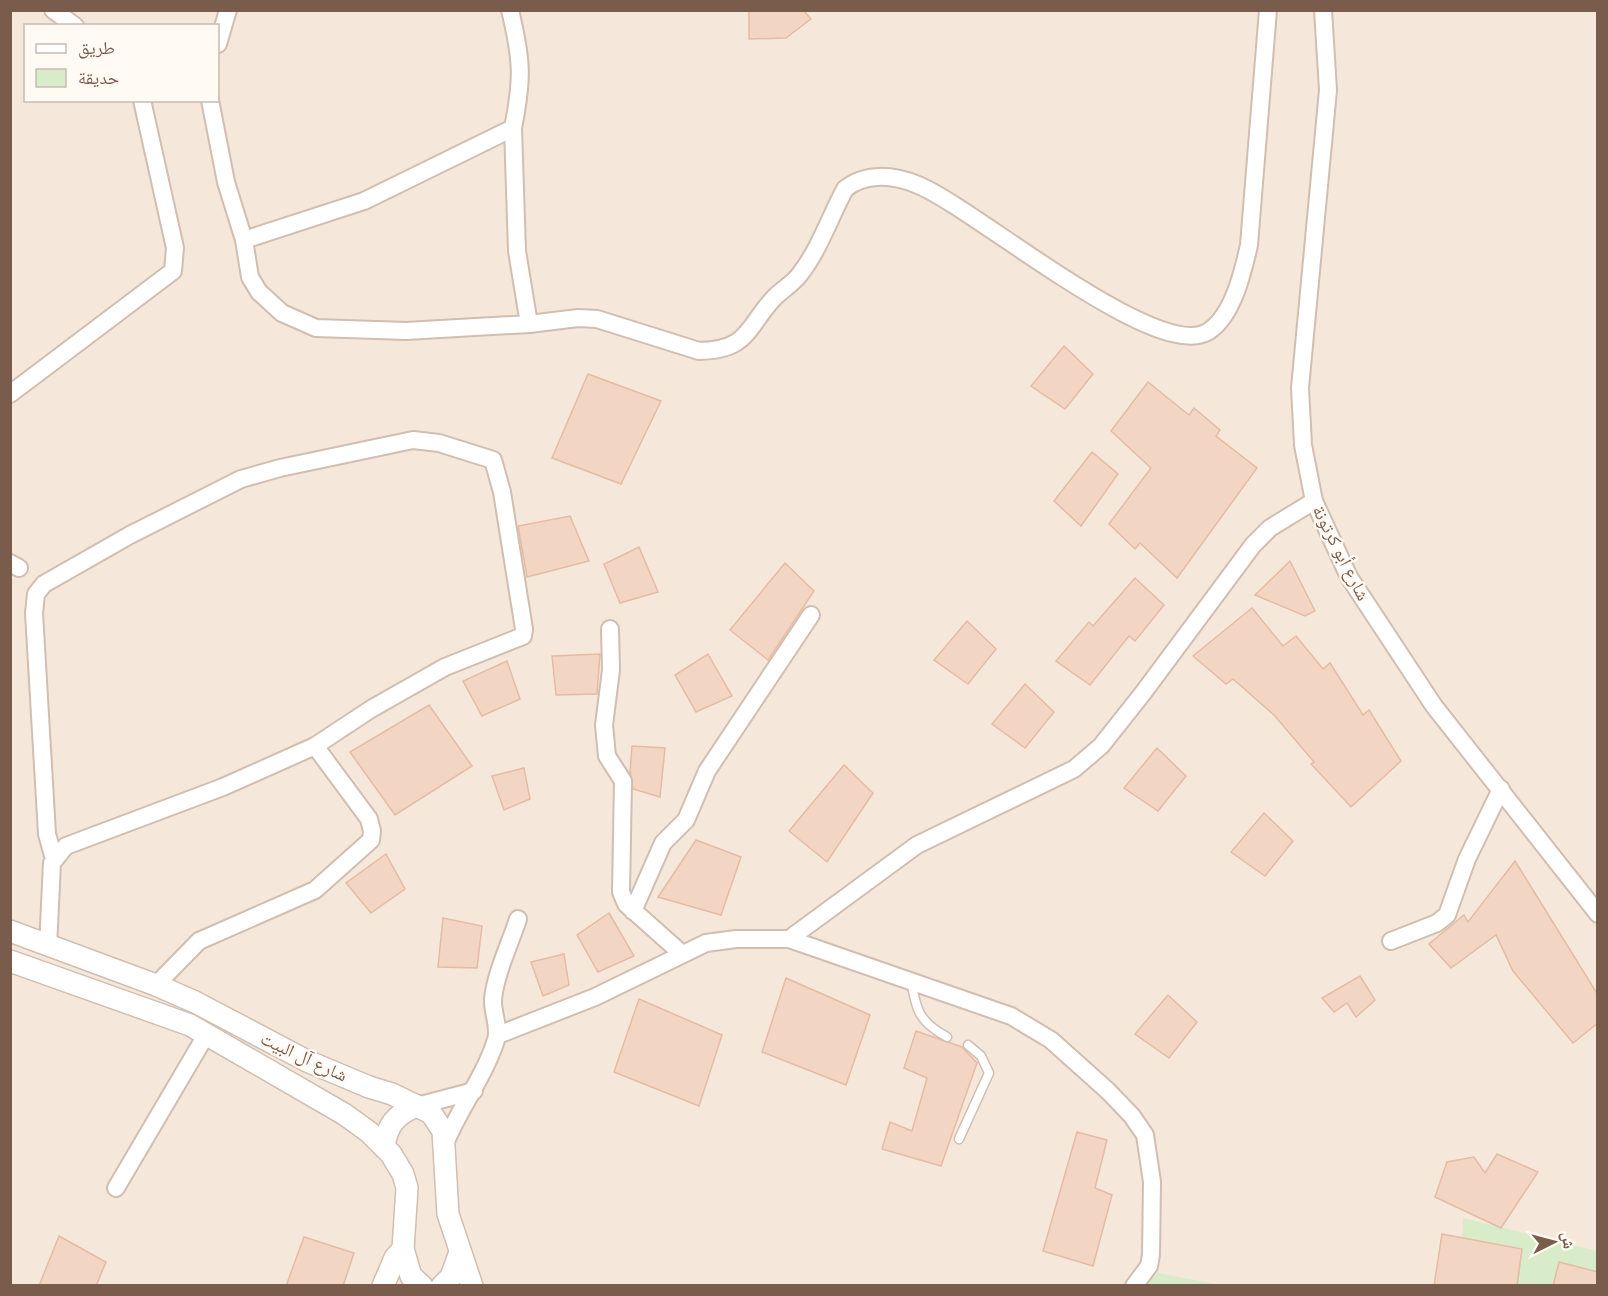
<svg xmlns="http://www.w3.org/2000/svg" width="1608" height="1296" font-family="Montserrat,'Noto Naskh Arabic',sans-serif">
<rect width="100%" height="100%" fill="#fdf6ec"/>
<!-- residential -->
<path fill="#f5e8da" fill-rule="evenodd" d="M10,11H1597L1598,1249L1577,1285H11ZM26,26H218V100H26Z"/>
<!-- green -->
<g fill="#d8ecc9">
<path d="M1463,1218L1597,1251V1285L1460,1286Z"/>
<path d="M1158,1273L1221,1285L1144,1286Z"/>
</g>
<!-- building -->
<g fill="#f3d5c3" stroke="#e6bba3" stroke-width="1.5">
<path d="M749,10H803L811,19L786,38L749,39Z"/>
<path d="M1064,346L1093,374L1065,409L1031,386Z"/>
<path d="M588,374L661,401L621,484L552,458Z"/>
<path d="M1148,382L1189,415L1194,408L1220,430L1216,436L1257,468L1177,578L1140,543L1135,549L1109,524L1151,468L1111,431Z"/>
<path d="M1092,452L1118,474L1081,526L1054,501Z"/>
<path d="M570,516L589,561L527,577L518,526Z"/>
<path d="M639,547L658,592L620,603L604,564Z"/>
<path d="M1290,561L1315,611L1305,616L1255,595Z"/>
<path d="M785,563L814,591L768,660L730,630Z"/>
<path d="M1135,578L1164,605L1135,641L1129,636L1090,685L1056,661L1089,622L1093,626Z"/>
<path d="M1252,608L1283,646L1296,636L1323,669L1330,663L1363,715L1369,710L1401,761L1351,807L1311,764L1314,762L1274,715L1233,679L1226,684L1193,656Z"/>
<path d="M967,621L996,649L968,684L934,660Z"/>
<path d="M600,654L597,694L556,695L552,656Z"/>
<path d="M708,654L732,696L696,712L675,675Z"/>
<path d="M507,661L520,699L482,716L463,681Z"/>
<path d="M1025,684L1054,712L1025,748L992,724Z"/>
<path d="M429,705L472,766L395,815L350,752Z"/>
<path d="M632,746L665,748L660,797L633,789L630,772Z"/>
<path d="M1157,748L1186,776L1158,811L1124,788Z"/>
<path d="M844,765L873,793L827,862L789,831Z"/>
<path d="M524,768L530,799L504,810L492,776Z"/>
<path d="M1264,813L1293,841L1265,876L1231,852Z"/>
<path d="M696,840L741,857L721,915L658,897Z"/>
<path d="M386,854L405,889L371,913L346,883Z"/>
<path d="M1515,861L1598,995V1023L1573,1043L1513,971L1496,935L1451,968L1429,944L1464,915L1468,922Z"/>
<path d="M609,913L634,956L598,972L577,935Z"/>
<path d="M443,918L482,926L477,968L438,967Z"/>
<path d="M564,954L569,985L543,996L531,962Z"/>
<path d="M1360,976L1375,1000L1356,1017L1347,1003L1334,1012L1322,998Z"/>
<path d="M786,978L870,1015L846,1085L762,1052Z"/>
<path d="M1168,995L1197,1022L1169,1058L1135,1034Z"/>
<path d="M639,999L722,1035L699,1106L614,1072Z"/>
<path d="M916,1031L962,1047L977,1063L941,1166L882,1149L890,1122L912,1131L927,1078L904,1068Z"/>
<path d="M1077,1132L1107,1140L1095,1188L1112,1195L1093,1266L1043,1251Z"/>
<path d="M1497,1154L1538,1172L1501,1228L1435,1197L1447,1162L1474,1157L1485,1173Z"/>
<path d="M1442,1234L1522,1249L1517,1286H1434Z"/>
<path d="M59,1236L106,1262L96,1286H39Z"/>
<path d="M304,1237L354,1253L343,1286H286Z"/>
<path d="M1559,1262L1598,1272V1286H1553Z"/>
</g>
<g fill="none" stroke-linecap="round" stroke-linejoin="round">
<!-- service casing -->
<g stroke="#d1beb0" stroke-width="11">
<g id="service">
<path d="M911,980C916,1010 919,1022 947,1037"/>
<path d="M959,1139L989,1073L981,1056L968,1045"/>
</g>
</g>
<!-- minor casing -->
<g stroke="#d1beb0" stroke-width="20">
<g id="minor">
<path d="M53,10L75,26"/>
<path d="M1323,10L1328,90L1300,388L1303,445L1314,501L1349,577L1434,706L1598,914"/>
<path d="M218,44L228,10"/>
<path d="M210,100L226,182L244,240L364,201L513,128C523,78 522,60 510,10"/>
<path d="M244,240L250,277L259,292L282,313L316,328L406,331L529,324L517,251L513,128"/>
<path d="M529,324L578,318L597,319L699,351C748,350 746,329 773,299C781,290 793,284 800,274C819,250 830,217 845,189C866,172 894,175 918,185C973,207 1159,365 1209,331C1233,315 1243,272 1249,245L1268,10"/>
<path d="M10,394L173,271L175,248L142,100"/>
<path d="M10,563L19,568"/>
<path d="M610,629L611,670L604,725L607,756L623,781L621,892L626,904L681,953"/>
<path d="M633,911L663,843L686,820L707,771L811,615"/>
<path d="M789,939L1011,1016L1051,1040L1108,1091L1132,1116L1145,1135L1152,1182L1151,1255L1149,1266L1134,1286"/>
<path d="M1391,941L1437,923L1447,915L1467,859L1501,789"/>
<path d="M48,947L52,863L66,846L223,787L315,746L371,709L445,667L523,636L524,629L502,492L493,460L439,443L413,440L280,468L241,479L130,535L44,584L36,594L34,613L47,834L54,859"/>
<path d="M156,985L199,941L315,890L371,840L372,831L369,819L315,746"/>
<path d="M498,1035L595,997L706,943L736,939H789L917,845L1074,769L1101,746L1143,693L1253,545L1270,528L1314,501"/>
<path d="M417,1106L474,1091"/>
<path d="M445,1144C459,1108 484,1078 496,1040C500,1026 492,1013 493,999C496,972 510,944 518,919"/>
<path d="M116,1188L206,1035"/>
</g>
</g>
<!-- tertiary casing -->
<g stroke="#d1beb0" stroke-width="24">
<g id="tertiary">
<path d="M10,931L156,985L195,1002L307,1061L369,1087L392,1094L431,1113L443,1131L448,1214L472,1286"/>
<path d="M10,961L190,1025L344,1114L369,1132L391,1154L403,1174L407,1188L403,1249L411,1276L422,1286"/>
<path d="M384,1147C387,1125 396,1114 417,1106"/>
<path d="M383,1286L395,1258L403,1249"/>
<path d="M442,1286L451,1277L460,1252"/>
</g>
</g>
<!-- service -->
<use href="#service" stroke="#fff" stroke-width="8"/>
<!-- minor -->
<use href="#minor" stroke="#fff" stroke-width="16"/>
<!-- tertiary -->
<use href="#tertiary" stroke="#fff" stroke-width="21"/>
</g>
<g text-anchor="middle" stroke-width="4.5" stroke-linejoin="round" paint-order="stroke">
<!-- street labels -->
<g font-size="18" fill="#7a5c4d" stroke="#fffaf3">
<text transform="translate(1341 553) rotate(63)" y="6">شارع أبو كرتونة</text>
<text transform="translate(304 1057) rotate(25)" y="6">شارع آل البيت</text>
</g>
</g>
<!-- border -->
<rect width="1608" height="1296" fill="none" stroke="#7a5c4d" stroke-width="24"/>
<!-- legend -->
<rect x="24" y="24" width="195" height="78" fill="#fffaf3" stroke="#cabbb1" stroke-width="1.5"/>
<rect x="36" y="44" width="30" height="9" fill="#ffffff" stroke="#cabbb1" stroke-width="1.5"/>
<text x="78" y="54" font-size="18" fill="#7a5c4d">طريق</text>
<rect x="36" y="69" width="30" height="18" fill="#d8ecc9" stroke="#cabbb1" stroke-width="1.5"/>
<text x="78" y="84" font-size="18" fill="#7a5c4d">حديقة</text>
<!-- north arrow -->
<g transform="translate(1554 1242) rotate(84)" stroke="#fffaf3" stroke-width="4.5" paint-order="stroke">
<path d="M0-4.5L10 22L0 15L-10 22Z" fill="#7a5c4d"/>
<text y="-9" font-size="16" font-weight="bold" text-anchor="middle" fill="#7a5c4d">ش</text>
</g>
</svg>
